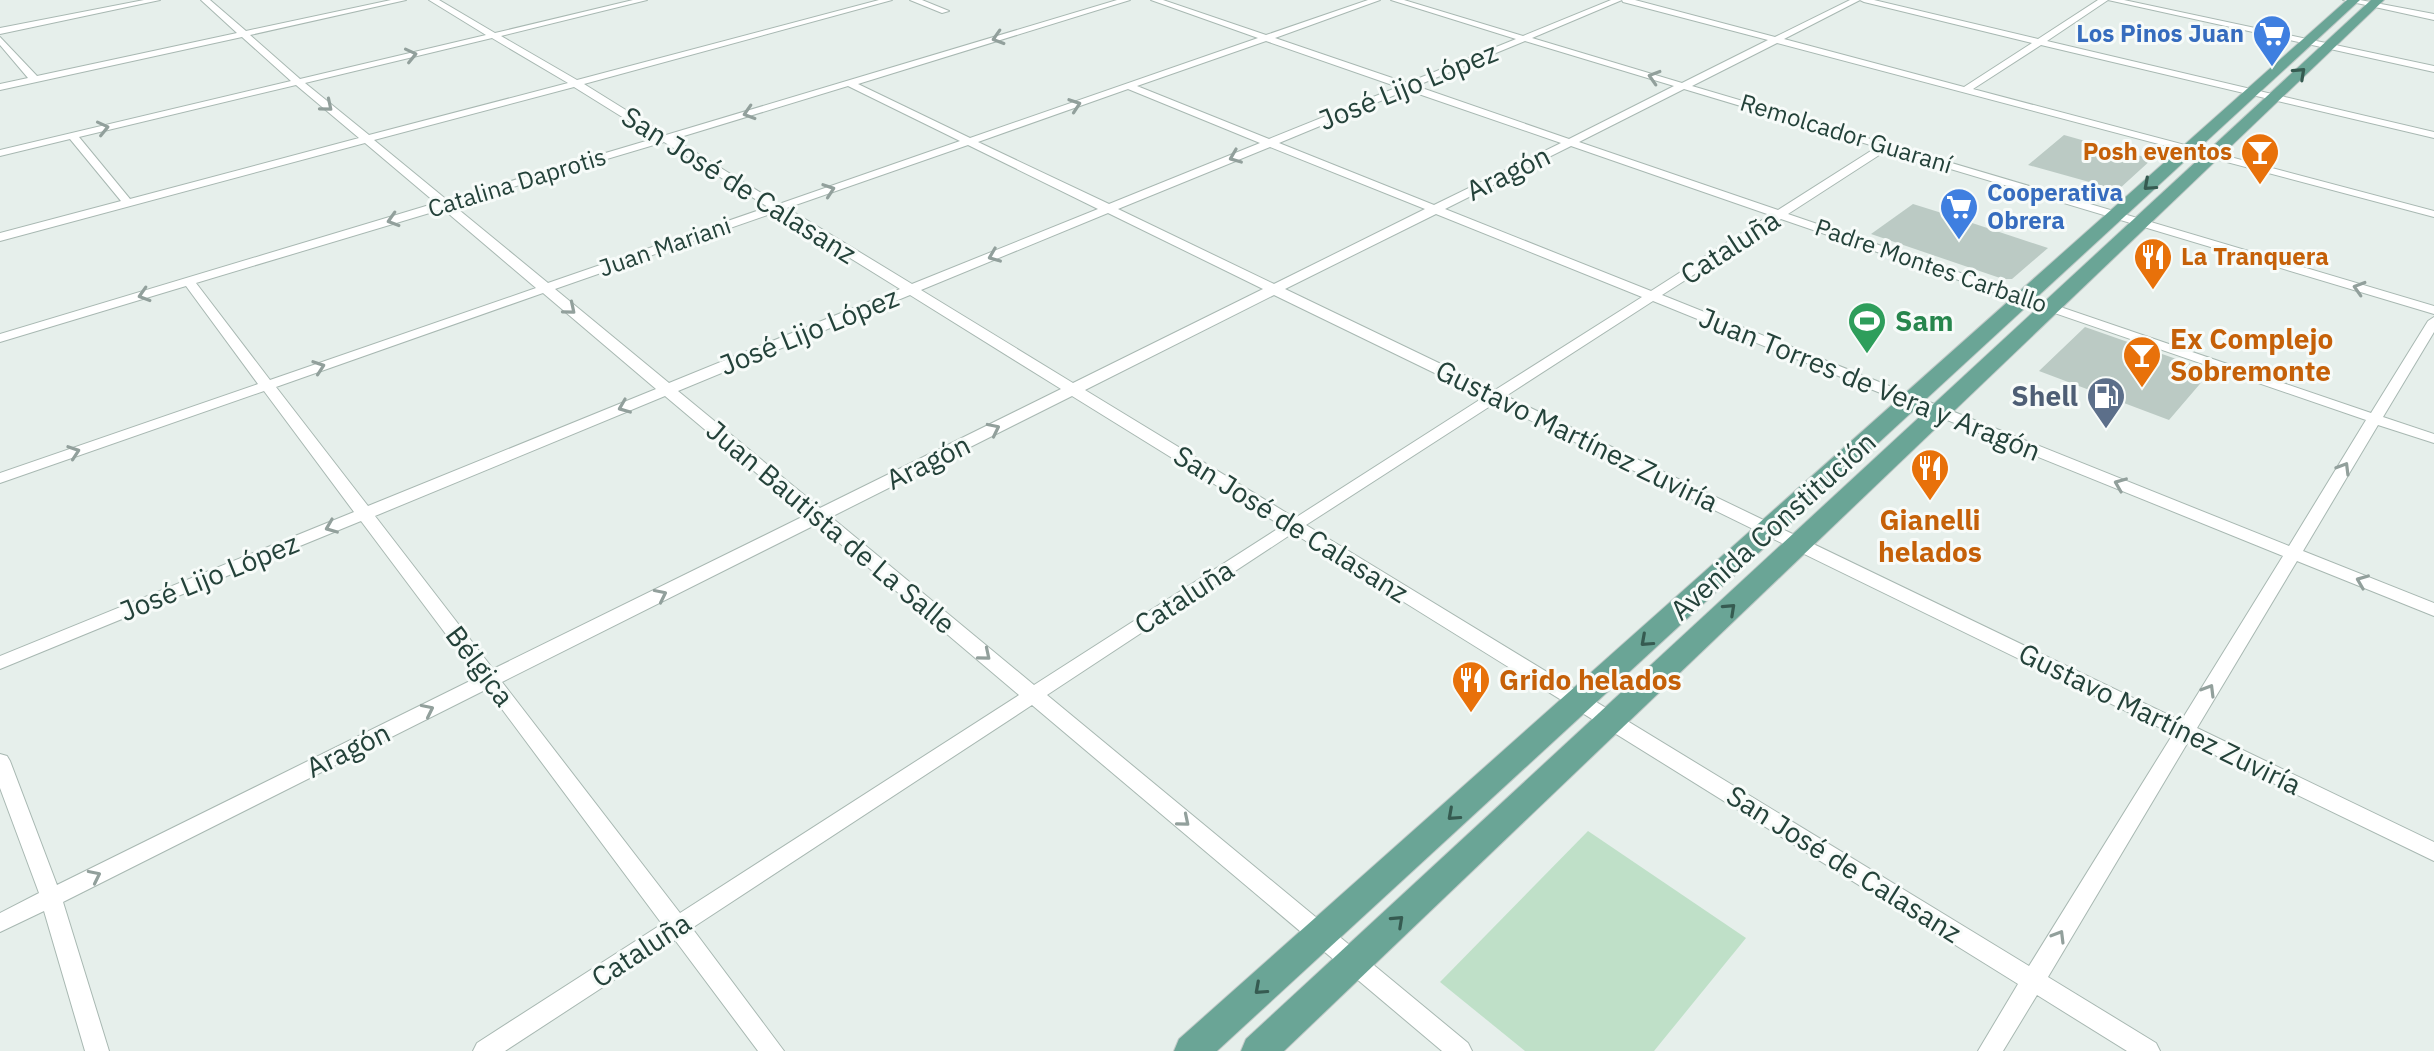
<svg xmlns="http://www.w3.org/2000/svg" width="2434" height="1051" font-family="'IBM Plex Sans',sans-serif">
<rect width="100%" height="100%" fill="#e6efeb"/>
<!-- green -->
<path fill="#bfe0c8" d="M1588,831L1746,938L1654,1051H1525L1440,982Z"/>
<!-- building -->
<g fill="#bbcac4">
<path d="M2064,135L2103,146L2152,159L2118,190L2028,165Z"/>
<path d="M1913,204L1945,214L2048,248L2012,279H2003L1871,234Z"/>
<path d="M2085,327L2182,361L2211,371L2169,420L2039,371Z"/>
</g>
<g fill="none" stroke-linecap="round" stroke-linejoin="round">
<!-- minor casing -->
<g stroke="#a8b8b2" stroke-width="2">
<g id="minor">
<path d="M144,0H160L0,34V28Z"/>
<path d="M201,0H210L246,31L391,0H406L250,35L300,79L486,35L429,0H439L495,33L633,0H647L501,36L577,80L879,0H892L584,84L666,135L1117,0H1130L858,84L970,138L1258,38L1151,0H1163L1266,35L1368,0H1380L1275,38L1407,83L1516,39L1391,0H1404L1523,36L1611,0H1635L1775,37L1850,0H1874L2038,39L2098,0H2124L2434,66V72L2108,0L2047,41L2434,132V138L2041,45L1973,89L2434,211V217L1777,43L1692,86L2434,306V314L1887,150L1788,214L2371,413L2428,321L2434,317V332L2383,417L2434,434V443L2378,425L2303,551L2434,603V616L2297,561L2197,728L2434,842V861L2188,742L2048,977L2156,1043L2160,1051H2127L2037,995L2003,1051H1978L2018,984L1293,533L1047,695L1468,1043L1472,1051H1442L1032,705L692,928L784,1051H758L675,940L505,1051H473L477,1043L662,924L487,689L63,902L109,1051H85L44,911L0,932V913L39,893L0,788V754L7,756L10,761L57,885L478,677L361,521L0,669V656L354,512L264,391L0,483V473L258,384L186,286L0,342V334L436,203L365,143L0,241V233L121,201L70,139L0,156V150L291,81L242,37L0,90V84L28,78L0,45V37L37,76L237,33ZM1622,0L1623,2L1768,40L1682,83L1532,38ZM1860,0L1864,2L2032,43L1964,87L1784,39ZM492,38L568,83L369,135L305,83ZM1266,41L1398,87L1269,139L1137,86ZM1525,41L1674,86L1569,139L1416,86ZM296,85L359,138L130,199L79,137ZM848,86L960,141L779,204L674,139ZM574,87L656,138L447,200L374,140ZM1128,89L1260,143L1109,204L978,142ZM1684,89L1877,147L1778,210L1579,142ZM1407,90L1561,143L1434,205L1279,143ZM664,142L768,207L548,283L453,205ZM968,145L1098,209L912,284L787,208ZM1571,146L1770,215L1651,291L1445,209ZM1270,147L1425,209L1274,284L1118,209ZM443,209L536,288L270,380L196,283ZM776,212L900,289L669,383L555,289ZM1108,213L1263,289L1073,383L921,290ZM1436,214L1642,297L1495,390L1285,289ZM1781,219L2366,420L2289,546L1662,295ZM543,293L656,389L368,506L276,387ZM910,295L1061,389L820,508L678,391ZM1274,295L1484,397L1295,518L1085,390ZM1653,301L2283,556L2181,721L1506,396ZM665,396L806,515L493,669L375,516ZM1072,396L1282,526L1034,685L831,517ZM1495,403L2173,734L2029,966L1306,525ZM817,524L1019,695L680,913L502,682Z"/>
<path d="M910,0H922L949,11L942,13Z"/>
<path d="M2343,0H2360L2434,14V20Z"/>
</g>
</g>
<!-- primary casing -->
<g stroke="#c2cac8" stroke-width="2">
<g id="primary">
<path d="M2347,0H2360L1217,1051H1174L1179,1039Z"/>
<path d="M2371,0H2384L1284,1051H1241L1246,1039Z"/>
</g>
</g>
<!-- minor -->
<use href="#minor" fill="#fff" fill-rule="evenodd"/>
<!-- primary -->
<use href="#primary" fill="#6aa596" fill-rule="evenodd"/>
</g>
<!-- one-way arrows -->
<defs><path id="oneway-chevron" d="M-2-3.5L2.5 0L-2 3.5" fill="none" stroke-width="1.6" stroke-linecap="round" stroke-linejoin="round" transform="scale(2)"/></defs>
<g stroke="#92a09c">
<use href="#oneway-chevron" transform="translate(998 38) rotate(163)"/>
<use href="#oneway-chevron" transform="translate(411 55) rotate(-13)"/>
<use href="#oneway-chevron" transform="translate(1654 77) rotate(-163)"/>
<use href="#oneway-chevron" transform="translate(1075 105) rotate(-19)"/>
<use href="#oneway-chevron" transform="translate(327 106) rotate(40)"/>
<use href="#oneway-chevron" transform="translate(749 113) rotate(163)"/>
<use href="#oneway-chevron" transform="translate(103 128) rotate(-13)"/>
<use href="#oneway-chevron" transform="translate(1235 157) rotate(158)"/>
<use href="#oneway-chevron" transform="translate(829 190) rotate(-19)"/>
<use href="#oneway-chevron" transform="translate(393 220) rotate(163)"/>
<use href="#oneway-chevron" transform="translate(994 256) rotate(158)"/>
<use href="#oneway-chevron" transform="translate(2359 288) rotate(-163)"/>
<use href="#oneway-chevron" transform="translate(144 295) rotate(163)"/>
<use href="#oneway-chevron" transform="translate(570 309) rotate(40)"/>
<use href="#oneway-chevron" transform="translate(319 367) rotate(-19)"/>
<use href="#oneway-chevron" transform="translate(624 407) rotate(158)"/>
<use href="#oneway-chevron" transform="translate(994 429) rotate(-26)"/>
<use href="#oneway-chevron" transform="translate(74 452) rotate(-19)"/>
<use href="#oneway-chevron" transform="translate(2344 468) rotate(-59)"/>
<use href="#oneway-chevron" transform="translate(2120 484) rotate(-158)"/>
<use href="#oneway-chevron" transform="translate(331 527) rotate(158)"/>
<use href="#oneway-chevron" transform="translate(2362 581) rotate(-158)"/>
<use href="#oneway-chevron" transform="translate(661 595) rotate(-26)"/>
<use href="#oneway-chevron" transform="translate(985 655) rotate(40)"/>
<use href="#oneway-chevron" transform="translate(2209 690) rotate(-59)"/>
<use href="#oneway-chevron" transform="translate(428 710) rotate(-26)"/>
<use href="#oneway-chevron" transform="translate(1184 821) rotate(40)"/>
<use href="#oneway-chevron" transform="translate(95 876) rotate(-26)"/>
<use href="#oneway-chevron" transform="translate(2059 936) rotate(-59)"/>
</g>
<g stroke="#365b51">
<use href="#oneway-chevron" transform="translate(2300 73) rotate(-43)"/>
<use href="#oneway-chevron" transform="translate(2149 185) rotate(138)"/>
<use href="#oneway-chevron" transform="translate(1730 609) rotate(-43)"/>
<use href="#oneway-chevron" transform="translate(1646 641) rotate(138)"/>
<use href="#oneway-chevron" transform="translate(1453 815) rotate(138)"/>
<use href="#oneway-chevron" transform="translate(1398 921) rotate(-43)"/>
<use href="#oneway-chevron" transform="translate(1260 989) rotate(138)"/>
</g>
<!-- icons -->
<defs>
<g id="supermarket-pin" transform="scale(2)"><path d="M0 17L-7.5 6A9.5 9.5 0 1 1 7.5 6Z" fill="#3f7fe0" stroke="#f7fbf9"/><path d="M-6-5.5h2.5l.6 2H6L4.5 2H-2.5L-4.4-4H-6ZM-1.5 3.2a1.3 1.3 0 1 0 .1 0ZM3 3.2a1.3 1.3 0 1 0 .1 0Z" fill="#fff"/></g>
<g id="bar-pin" transform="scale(2)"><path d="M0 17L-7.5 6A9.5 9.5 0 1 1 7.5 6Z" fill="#e8710a" stroke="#f7fbf9"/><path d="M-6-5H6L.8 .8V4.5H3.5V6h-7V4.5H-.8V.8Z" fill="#fff"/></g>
<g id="restaurant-pin" transform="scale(2)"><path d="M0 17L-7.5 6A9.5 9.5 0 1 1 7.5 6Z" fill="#e8710a" stroke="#f7fbf9"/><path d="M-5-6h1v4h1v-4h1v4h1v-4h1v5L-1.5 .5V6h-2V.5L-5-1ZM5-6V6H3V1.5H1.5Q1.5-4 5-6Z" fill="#fff"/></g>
<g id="stadium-pin" transform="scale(2)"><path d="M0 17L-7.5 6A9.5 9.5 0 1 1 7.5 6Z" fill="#2e9e5b" stroke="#f7fbf9"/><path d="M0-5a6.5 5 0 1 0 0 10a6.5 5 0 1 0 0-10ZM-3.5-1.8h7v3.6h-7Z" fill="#fff"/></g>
<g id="fuel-pin" transform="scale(2)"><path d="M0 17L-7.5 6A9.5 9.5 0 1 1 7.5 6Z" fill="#5c6f8a" stroke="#f7fbf9"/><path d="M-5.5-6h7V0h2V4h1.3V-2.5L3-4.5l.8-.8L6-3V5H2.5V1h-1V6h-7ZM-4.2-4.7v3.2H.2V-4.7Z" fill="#fff"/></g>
</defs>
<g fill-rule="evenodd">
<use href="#supermarket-pin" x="2272" y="34"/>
<use href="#bar-pin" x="2260" y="152"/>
<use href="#supermarket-pin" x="1959" y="207"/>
<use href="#restaurant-pin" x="2153" y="257"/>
<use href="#stadium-pin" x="1867" y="321"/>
<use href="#bar-pin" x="2142" y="355"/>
<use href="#fuel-pin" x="2106" y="396"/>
<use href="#restaurant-pin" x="1930" y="468"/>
<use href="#restaurant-pin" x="1471" y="680"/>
</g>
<g text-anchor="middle" stroke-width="6" stroke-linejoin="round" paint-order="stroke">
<!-- far-shop labels -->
<g font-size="24" font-weight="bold" fill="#366cbe" stroke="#f7fbf9" text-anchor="end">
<text x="2244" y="42">Los Pinos Juan</text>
<text x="1987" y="201" text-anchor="start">Cooperativa<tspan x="1987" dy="28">Obrera</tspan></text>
</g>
<!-- far-street labels -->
<g font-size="24" fill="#24423a" stroke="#f7fbf9">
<text transform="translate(1846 134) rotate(17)" y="8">Remolcador Guaraní</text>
<text transform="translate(517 183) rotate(-17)" y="8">Catalina Daprotis</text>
<text transform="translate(665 247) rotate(-19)" y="8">Juan Mariani</text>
<text transform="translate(1931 266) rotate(19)" y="8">Padre Montes Carballo</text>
</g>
<!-- far-food labels -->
<g font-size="24" font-weight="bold" fill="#c56008" stroke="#f7fbf9" text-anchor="end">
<text x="2232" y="160">Posh eventos</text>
<text x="2181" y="265" text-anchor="start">La Tranquera</text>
</g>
<!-- street labels -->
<g font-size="28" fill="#24423a" stroke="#f7fbf9">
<text transform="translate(1408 86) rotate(-22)" y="10">José Lijo López</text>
<text transform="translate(1508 173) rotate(-26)" y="10">Aragón</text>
<text transform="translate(739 185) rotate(32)" y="10">San José de Calasanz</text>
<text transform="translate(1730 247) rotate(-33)" y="10">Cataluña</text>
<text transform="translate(809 331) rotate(-22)" y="10">José Lijo López</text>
<text transform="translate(1870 384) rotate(22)" y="10">Juan Torres de Vera y Aragón</text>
<text transform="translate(1577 436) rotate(26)" y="10">Gustavo Martínez Zuviría</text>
<text transform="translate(928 462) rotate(-26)" y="10">Aragón</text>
<text transform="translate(1291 524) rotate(32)" y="10">San José de Calasanz</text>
<text transform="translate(1773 526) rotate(-42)" y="10">Avenida Constitución</text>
<text transform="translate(831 527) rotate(40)" y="10">Juan Bautista de La Salle</text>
<text transform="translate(209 577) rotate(-22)" y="10">José Lijo López</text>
<text transform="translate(1184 597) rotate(-33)" y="10">Cataluña</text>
<text transform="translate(480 666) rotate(53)" y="10">Bélgica</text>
<text transform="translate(2160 719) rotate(26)" y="10">Gustavo Martínez Zuviría</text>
<text transform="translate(348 750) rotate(-26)" y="10">Aragón</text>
<text transform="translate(1844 864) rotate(32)" y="10">San José de Calasanz</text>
<text transform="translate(641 950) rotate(-33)" y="10">Cataluña</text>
</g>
<!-- leisure labels -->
<g font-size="28" font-weight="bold" fill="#27864d" stroke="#f7fbf9" text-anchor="start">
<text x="1895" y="331">Sam</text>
</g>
<!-- food labels -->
<g font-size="28" font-weight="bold" fill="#c56008" stroke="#f7fbf9" text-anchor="start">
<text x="2170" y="349">Ex Complejo<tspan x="2170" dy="32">Sobremonte</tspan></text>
<text x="1930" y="530" text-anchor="middle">Gianelli<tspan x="1930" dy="32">helados</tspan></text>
<text x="1499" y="690">Grido helados</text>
</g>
<!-- service labels -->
<g font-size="28" font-weight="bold" fill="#4e5e75" stroke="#f7fbf9" text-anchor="end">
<text x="2078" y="406">Shell</text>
</g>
</g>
</svg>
